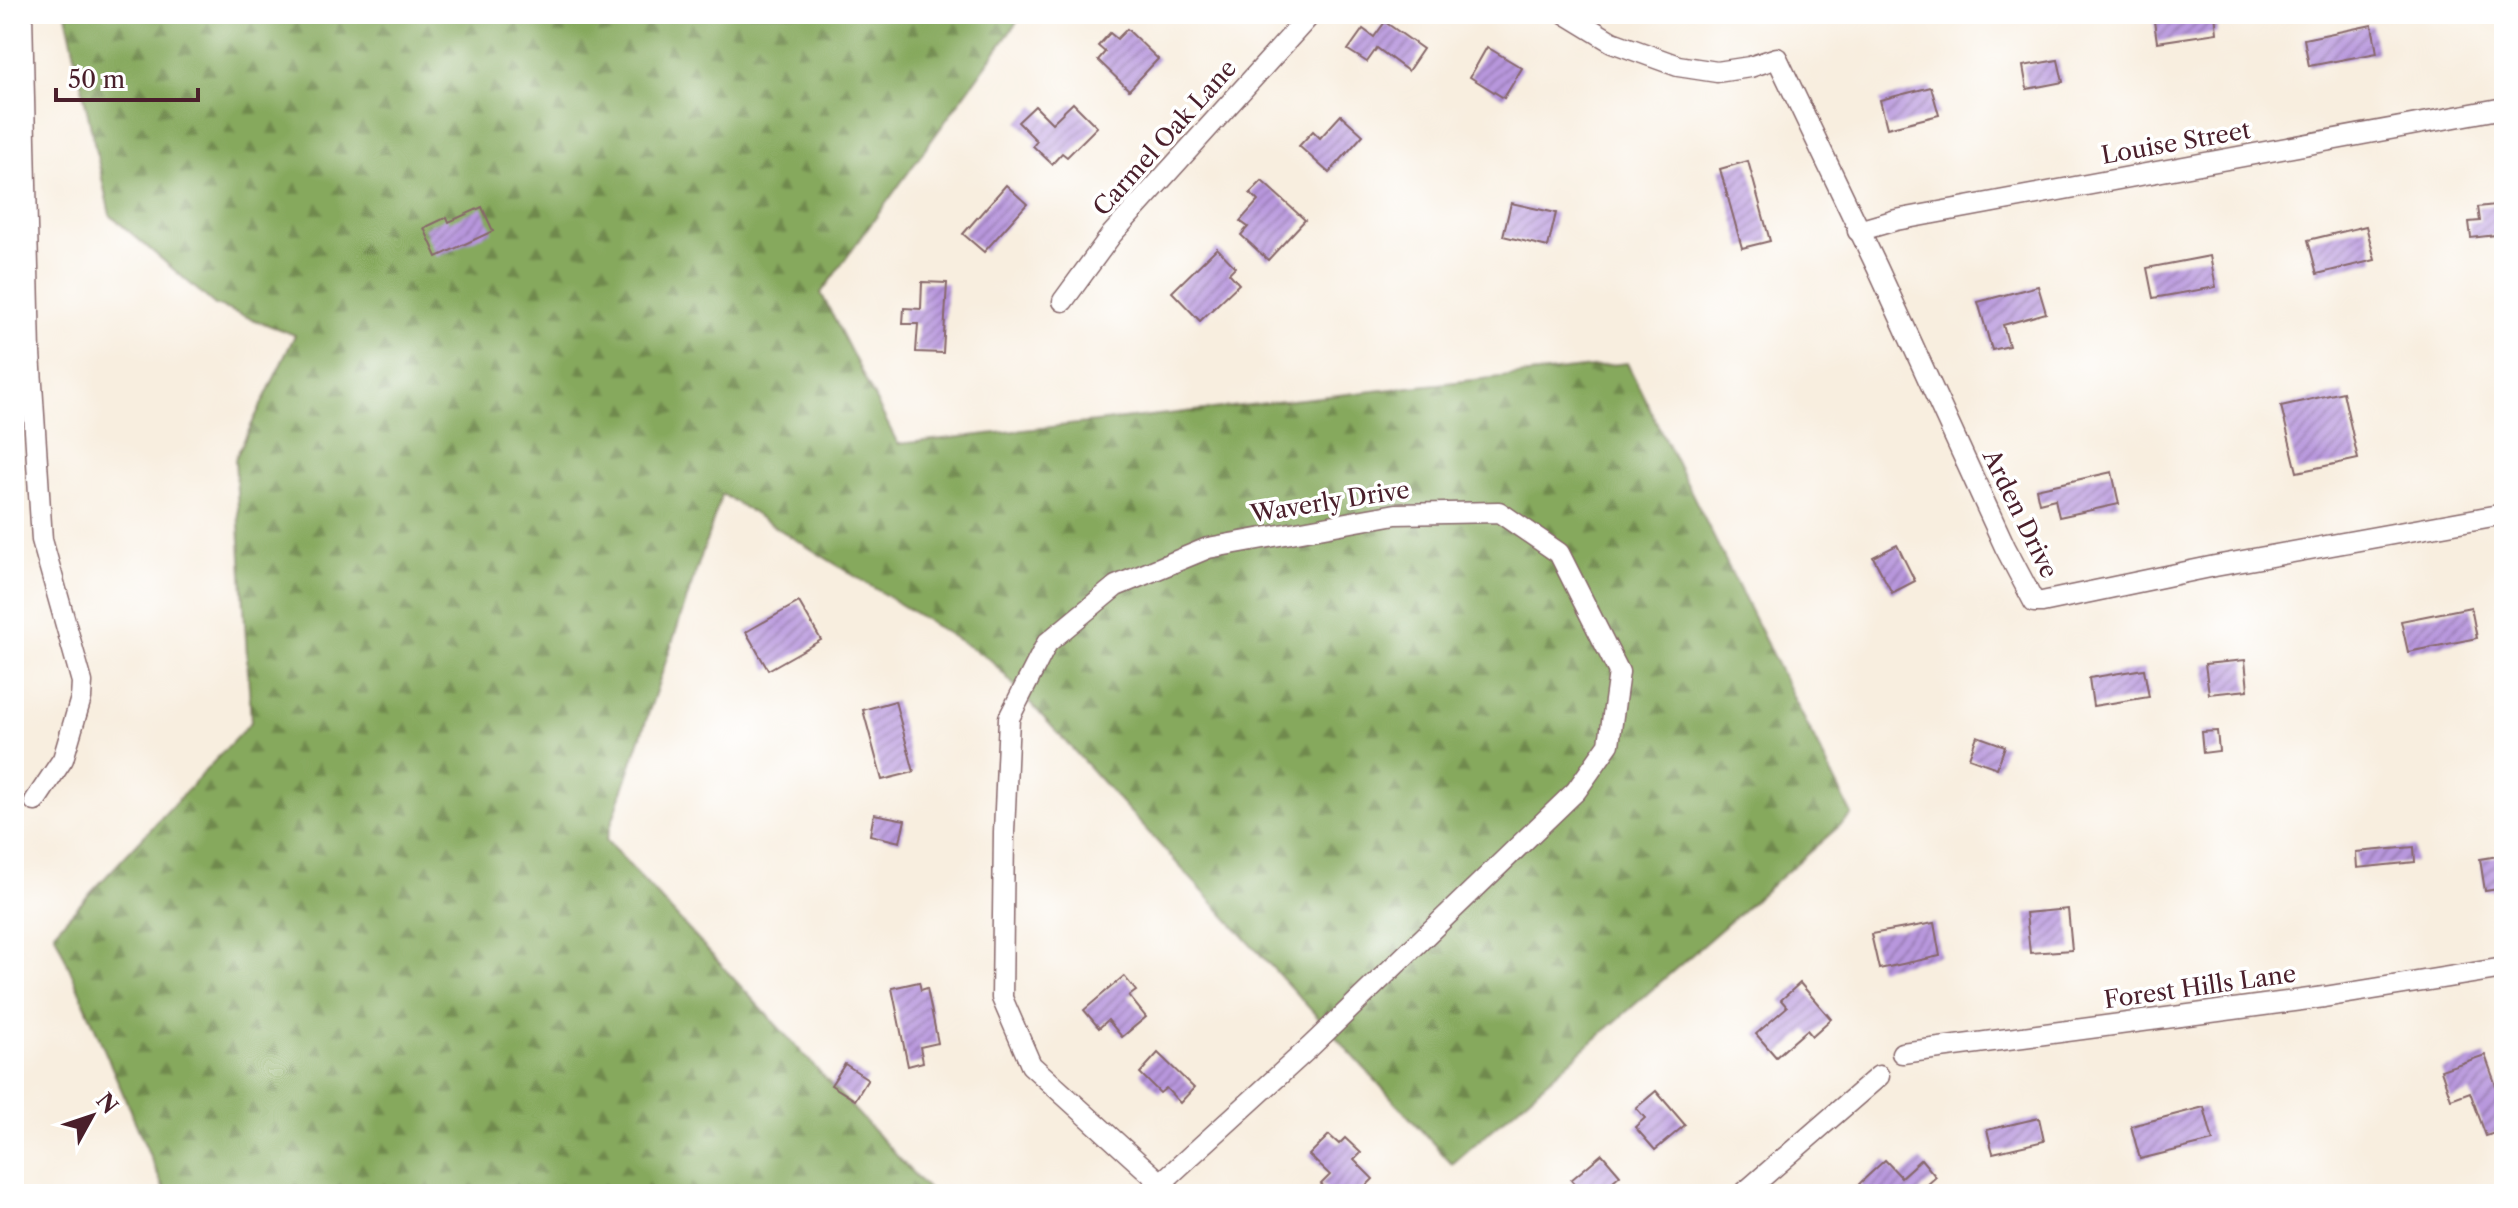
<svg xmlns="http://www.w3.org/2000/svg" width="2518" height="1208" font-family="'Libre Caslon Text',serif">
<defs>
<pattern id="forest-firs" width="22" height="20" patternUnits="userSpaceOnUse" patternTransform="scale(2)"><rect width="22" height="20" fill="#86a95d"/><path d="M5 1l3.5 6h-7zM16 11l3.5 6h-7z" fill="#70894d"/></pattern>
<pattern id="building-hatch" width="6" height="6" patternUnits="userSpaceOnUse" patternTransform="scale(2)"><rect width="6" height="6" fill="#b897dd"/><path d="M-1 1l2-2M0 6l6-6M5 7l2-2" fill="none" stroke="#987bb3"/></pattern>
</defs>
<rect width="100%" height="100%" fill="#fff"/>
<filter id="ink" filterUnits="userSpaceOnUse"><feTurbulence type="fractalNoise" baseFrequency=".0125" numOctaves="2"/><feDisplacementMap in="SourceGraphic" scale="16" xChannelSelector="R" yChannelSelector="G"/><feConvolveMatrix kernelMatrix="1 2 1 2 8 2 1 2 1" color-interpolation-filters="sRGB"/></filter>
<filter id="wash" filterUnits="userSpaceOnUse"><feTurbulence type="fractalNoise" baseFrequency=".006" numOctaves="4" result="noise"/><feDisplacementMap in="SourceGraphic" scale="32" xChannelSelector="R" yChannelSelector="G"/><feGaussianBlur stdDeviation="1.8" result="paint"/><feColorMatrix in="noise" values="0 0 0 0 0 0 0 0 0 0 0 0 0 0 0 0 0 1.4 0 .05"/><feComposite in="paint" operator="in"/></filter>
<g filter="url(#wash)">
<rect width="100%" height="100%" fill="#f8eedf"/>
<!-- forest -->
<path fill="url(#forest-firs)" stroke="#686444" stroke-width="2" d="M66,14H1023L821,293L898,444L1627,363L1852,815L1452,1164L992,661L722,494L606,840L932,1194H166L54,932L251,722L235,459L295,335L215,305L110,215Z"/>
<g id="blocks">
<!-- building -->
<g fill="url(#building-hatch)">
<path d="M2153,14H2215L2217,33L2157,42Z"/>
<path d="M1385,22L1423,49L1408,71L1377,48L1367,62L1348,50L1363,29L1374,37Z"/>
<path d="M2372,25L2377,53L2309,66L2304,39Z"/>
<path d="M1127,29L1158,59L1129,90L1098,60L1105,52L1098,46L1110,33L1117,39Z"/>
<path d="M1487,47L1522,68L1504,98L1470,77Z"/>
<path d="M2058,60L2063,82L2027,89L2023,66Z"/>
<path d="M1931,87L1939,115L1887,128L1880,100Z"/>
<path d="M1073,103L1097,127L1067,157L1062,153L1052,164L1033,146L1037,141L1018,122L1035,106L1052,123Z"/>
<path d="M1341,115L1363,135L1329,173L1299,146L1313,131L1320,138Z"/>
<path d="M1748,161L1770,241L1742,248L1720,169Z"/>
<path d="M1262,181L1305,220L1268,260L1241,235L1248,227L1240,221L1258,201L1250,193Z"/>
<path d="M1006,185L1027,204L984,252L963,234Z"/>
<path d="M1511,203L1556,213L1548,247L1503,236Z"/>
<path d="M2504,204V234L2471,238L2469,222L2480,221L2478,207Z"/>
<path d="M482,207L493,231L437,257L424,228L447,217L449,222Z"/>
<path d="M2366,226L2375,260L2317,274L2308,240Z"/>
<path d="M1217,248L1235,267L1229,273L1239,284L1200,321L1172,292Z"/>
<path d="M2210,256L2216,287L2153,298L2147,268Z"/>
<path d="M922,282L947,283L943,353L916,352L918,324H903L904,308L921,309Z"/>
<path d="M2038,286L2046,313L2003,325L2009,346L1992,350L1978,302Z"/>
<path d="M2343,392L2358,459L2297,472L2281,406Z"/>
<path d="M2112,472L2119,504L2059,517L2055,499L2039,503L2036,489Z"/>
<path d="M1897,545L1915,581L1892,593L1873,557Z"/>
<path d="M799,602L821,640L768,670L746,632Z"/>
<path d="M2471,607L2477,638L2408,652L2401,621Z"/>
<path d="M2245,660L2248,690L2209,694L2205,664Z"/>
<path d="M2144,669L2149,697L2093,706L2089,678Z"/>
<path d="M895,701L914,772L882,780L863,710Z"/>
<path d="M2217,731L2219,751L2203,753L2201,732Z"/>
<path d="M1977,736L2005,746L1997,768L1969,758Z"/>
<path d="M874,814L905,820L900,842L870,835Z"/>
<path d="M2414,847L2415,862L2357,868L2356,852Z"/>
<path d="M2504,855V888L2485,891L2480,859Z"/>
<path d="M2068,909L2072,950L2030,953L2026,913Z"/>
<path d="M1934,923L1940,956L1879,969L1871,934Z"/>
<path d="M1124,976L1136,991L1129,996L1146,1017L1122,1037L1108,1020L1099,1028L1084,1010Z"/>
<path d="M919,982L921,990L927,988L938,1043L920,1047L923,1062L908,1066L892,988Z"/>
<path d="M1800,983L1831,1019L1812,1036L1807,1030L1776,1057L1756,1034L1787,1007L1781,1000Z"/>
<path d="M1158,1053L1194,1088L1180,1103L1166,1088L1160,1093L1140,1073Z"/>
<path d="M2485,1055L2504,1108V1130L2486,1136L2470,1092L2451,1099L2441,1070Z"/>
<path d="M845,1064L868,1079L855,1100L831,1085Z"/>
<path d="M1656,1091L1685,1125L1655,1150L1635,1127L1645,1118L1636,1108Z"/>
<path d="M2204,1107L2213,1141L2140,1159L2131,1126Z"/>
<path d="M2039,1118L2044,1141L1993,1153L1987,1130Z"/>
<path d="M1329,1135L1339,1144L1345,1138L1361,1153L1354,1160L1373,1179L1358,1194H1332L1321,1184L1330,1175L1309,1155Z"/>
<path d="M1602,1154L1620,1175L1598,1194H1583L1571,1180Z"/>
<path d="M1921,1159L1936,1177L1917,1194H1868L1859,1184L1885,1160L1901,1177Z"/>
</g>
</g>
</g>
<g filter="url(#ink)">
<use href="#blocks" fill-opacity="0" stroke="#87676a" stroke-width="2"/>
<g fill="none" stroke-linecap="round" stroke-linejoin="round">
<!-- minor casing -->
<g stroke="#87676a" stroke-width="23">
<g id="minor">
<path d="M22,14L30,353L42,540L82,682L81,698L63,759L35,801"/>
<path d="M1566,14L1612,42L1678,66L1717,72L1750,67L1777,58L1877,267L2005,547L2034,602H2042L2215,566L2504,514"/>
<path d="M1858,231L1896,220L2504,108"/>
<path d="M1063,301L1112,234L1311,14"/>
<path d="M1902,1053L2324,997L2504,968"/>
<path d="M1161,1183L1310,1047L1576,791L1609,744L1619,672L1559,553L1499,512L1396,514L1208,548L1116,586L1047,643L1009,718L1004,832L1002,998L1031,1065L1173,1194"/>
<path d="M1743,1194L1879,1076"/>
</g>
</g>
<!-- minor -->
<use href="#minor" stroke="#fff" stroke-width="20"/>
</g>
</g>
<g text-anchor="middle" stroke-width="7" stroke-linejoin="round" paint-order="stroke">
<!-- street labels -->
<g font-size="24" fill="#4a1f2b" stroke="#fff">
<text transform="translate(1165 138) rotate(-48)" y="8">Carmel Oak Lane</text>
<text transform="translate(2176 143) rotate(-10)" y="8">Louise Street</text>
<text transform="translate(1330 502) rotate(-9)" y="8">Waverly Drive</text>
<text transform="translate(2020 514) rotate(64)" y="8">Arden Drive</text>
<text transform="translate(2200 987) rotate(-8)" y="8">Forest Hills Lane</text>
</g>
</g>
<!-- margin -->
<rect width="2518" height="1208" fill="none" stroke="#fff" stroke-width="48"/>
<!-- north arrow -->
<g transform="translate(92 1116) rotate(50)" stroke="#ffffff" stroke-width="6" paint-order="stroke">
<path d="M0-6L14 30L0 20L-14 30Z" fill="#4a1f2b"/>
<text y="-12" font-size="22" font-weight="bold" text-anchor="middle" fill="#4a1f2b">N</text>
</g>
<!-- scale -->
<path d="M56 88v12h142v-12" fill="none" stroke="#4a1f2b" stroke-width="4"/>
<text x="68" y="88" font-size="24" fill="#4a1f2b" stroke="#ffffff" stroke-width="6" paint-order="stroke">50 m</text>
</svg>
